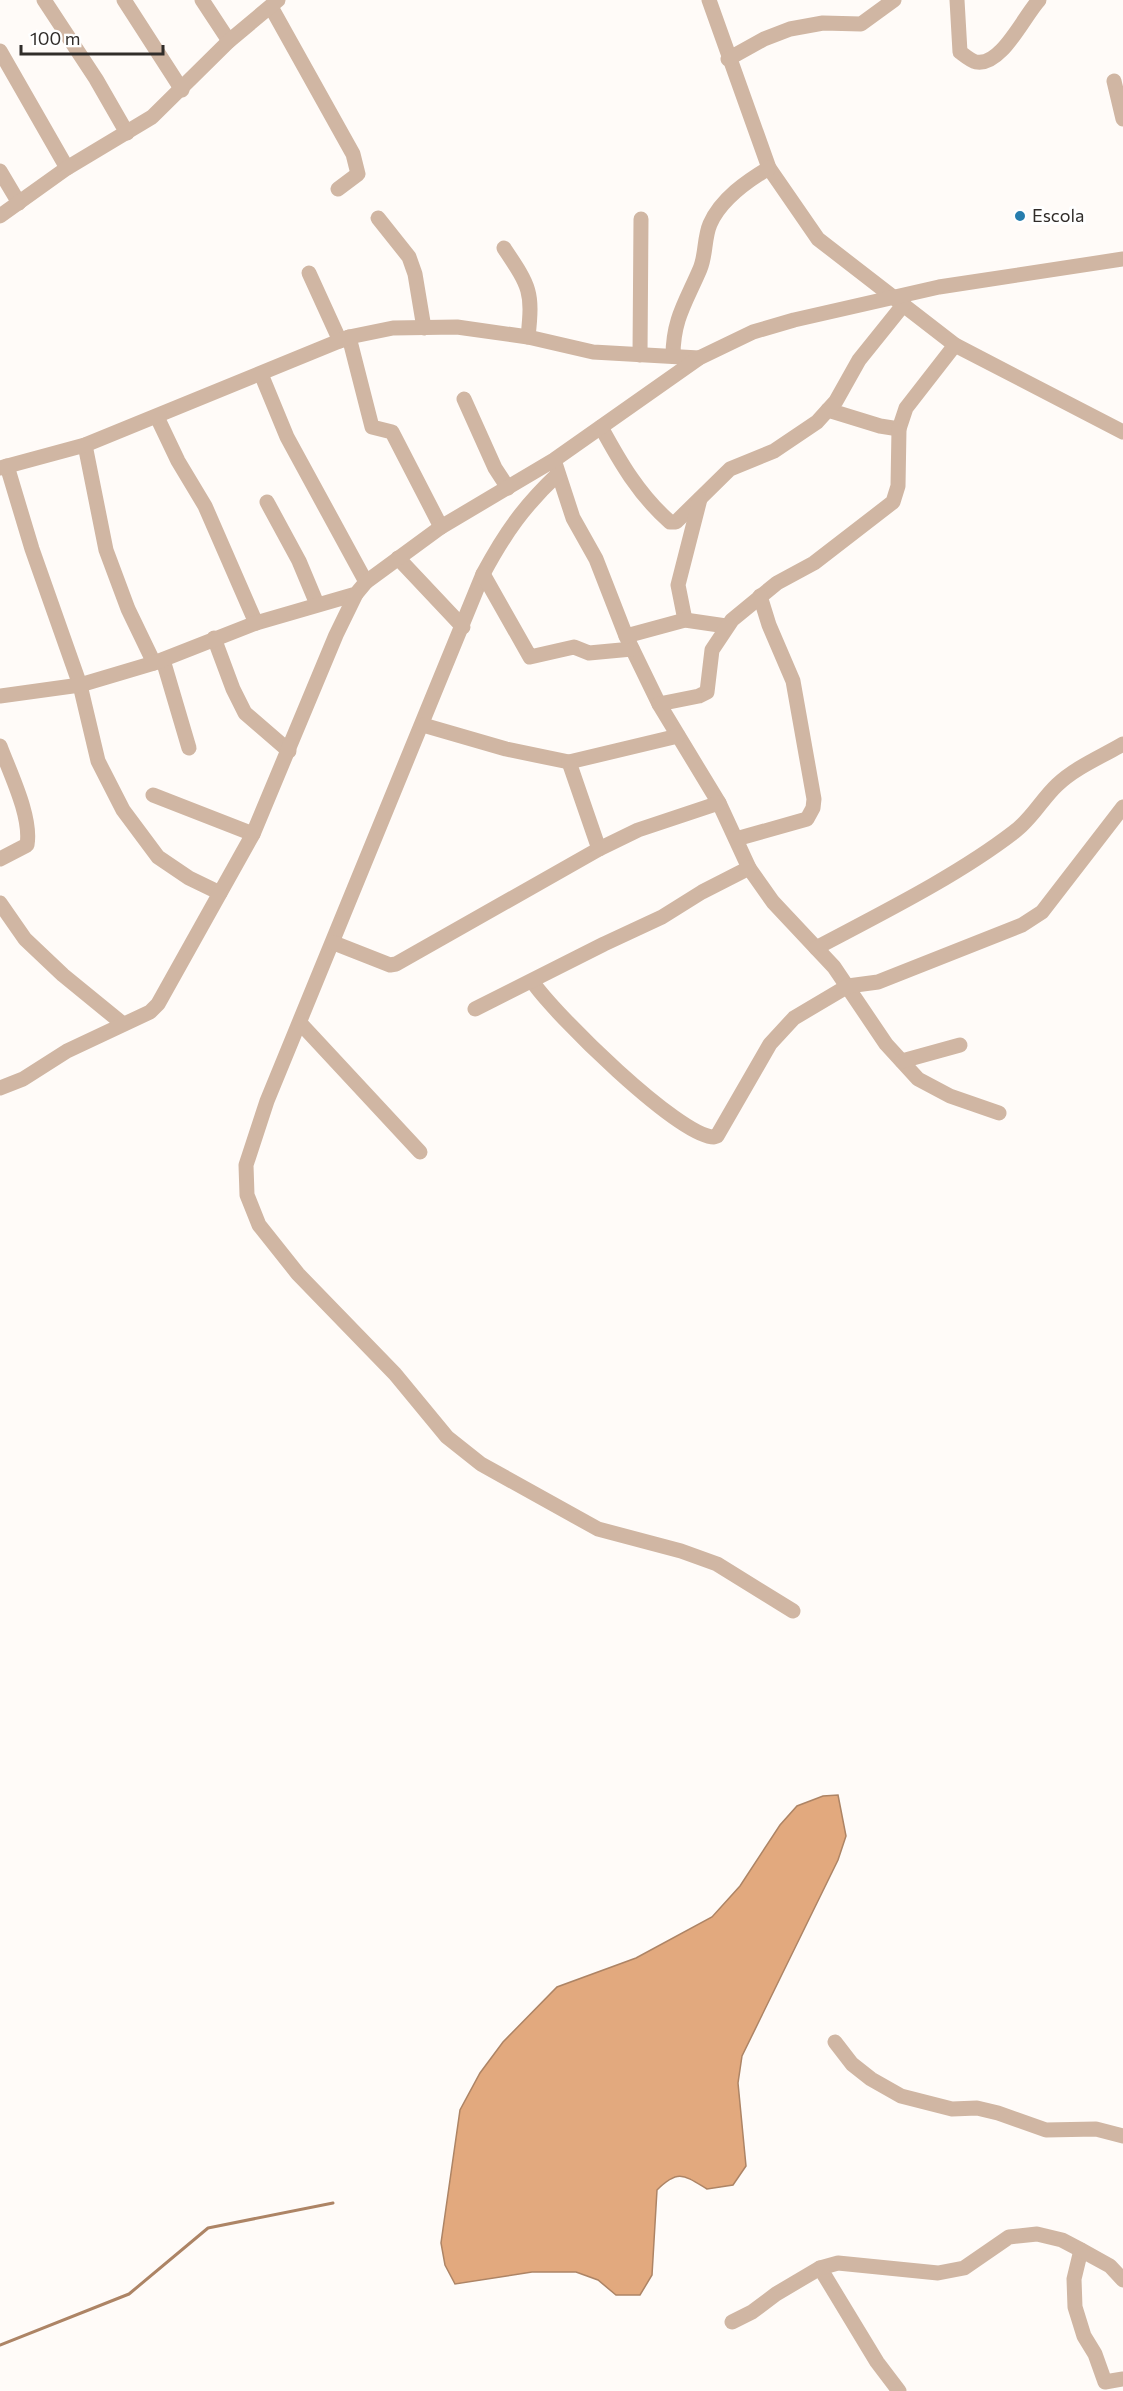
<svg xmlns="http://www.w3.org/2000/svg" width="1123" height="2391" font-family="Commissioner,sans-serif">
<rect width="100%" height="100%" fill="#fffbf8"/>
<!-- water -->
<path fill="#e2a97e" stroke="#ad8465" stroke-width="1.5" d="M838,1795L846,1836L838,1860L742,2056L738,2083L746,2166L733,2185L707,2189C684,2175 678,2169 657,2190L652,2275L640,2295H616L598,2280L576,2272H532L455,2284L445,2265L441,2243L460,2110L480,2073L503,2042L557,1987L636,1958L712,1917L740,1886L780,1825L797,1806L823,1796Z"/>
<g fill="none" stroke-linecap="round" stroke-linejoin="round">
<!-- stream -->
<path stroke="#ad8465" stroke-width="3" d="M0,2345L129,2294L208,2228L333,2203"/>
<!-- minor -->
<g stroke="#d0b6a3" stroke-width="15">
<path d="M44,0L96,79L127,133"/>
<path d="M124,0L182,90"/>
<path d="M202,0L229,41"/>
<path d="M709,0L769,168L818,239L955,345L1123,432"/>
<path d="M957,0L960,52C964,55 971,61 976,62C1001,67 1024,16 1039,0"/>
<path d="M271,7L353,154L358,174L338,189"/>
<path d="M0,51L67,168"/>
<path d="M728,59L764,39L790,29L823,23L861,24L894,0"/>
<path d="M1114,81L1123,119"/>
<path d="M0,171L19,203"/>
<path d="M0,216L67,168L152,117L229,41L278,0"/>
<path d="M378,218L409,257L415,274L424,328"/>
<path d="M504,248C530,287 533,291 528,337"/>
<path d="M309,273L340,341"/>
<path d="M349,337L372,427L392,432L441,527"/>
<path d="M640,355L641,219"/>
<path d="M673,356C673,319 686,302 700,269C706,255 704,238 710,224C721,199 747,181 769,168"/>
<path d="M261,374L287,437L366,582"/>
<path d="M464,399L495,468L508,488"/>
<path d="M828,410L880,426L899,429"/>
<path d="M157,417L178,461L205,506L256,623"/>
<path d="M601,427C620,462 639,495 670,522H676L730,469L774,451L817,422L836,401L859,360L904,304"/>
<path d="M85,445L106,550L128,609L154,663"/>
<path d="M7,466L32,549L80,685L98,761L123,810L158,857L189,878L220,893"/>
<path d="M556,466L573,518L596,559L626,636L659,704L719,803L749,868L773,902L834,967L886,1044L918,1079L950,1096L999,1113"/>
<path d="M0,468L85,445L349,337L393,328L457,327L528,337L593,352L699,358"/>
<path d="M558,474C524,506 505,533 483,574L267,1101L246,1165L247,1195L259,1225L298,1274L395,1374L447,1437L481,1464L598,1529L681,1551L717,1564L793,1611"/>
<path d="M267,502L299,561L317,604"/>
<path d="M398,558L463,627"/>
<path d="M483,574L530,657L574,647L589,653L632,649"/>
<path d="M685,620L678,585L700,499"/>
<path d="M626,636L685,620L726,626"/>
<path d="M214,638L233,689L245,713L289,751"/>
<path d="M163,660L189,748"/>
<path d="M0,696L80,685L154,663L256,623L356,594L366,582L441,527L554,460L699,358L753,332L794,320L939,287L1123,259"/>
<path d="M659,704L699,696L707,692L712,650L732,620L777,583L814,563L893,502L898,486L899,429L906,408L955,345"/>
<path d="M423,725L506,749L569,762L678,736"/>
<path d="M0,746C10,773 32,817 27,845L0,859"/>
<path d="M569,762L599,849"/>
<path d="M153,795L253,834"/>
<path d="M736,839L807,819L813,808L814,799L793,681L769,625L760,596"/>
<path d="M0,903L25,939L63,975L123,1024"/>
<path d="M334,943L390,965L396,964L599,849L638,830L719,803"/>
<path d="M816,948C880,914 957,876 1014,832C1031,820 1042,799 1057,785C1076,767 1101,757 1123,744"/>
<path d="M532,981C553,1013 679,1137 714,1137L717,1136L770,1044L794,1018L848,986L878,982L1022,925L1042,912L1123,807"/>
<path d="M475,1009L604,944L662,917L702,892L749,868"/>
<path d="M301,1024L420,1152"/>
<path d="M902,1061L960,1045"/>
<path d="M0,1088L23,1079L67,1051L150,1012L158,1004L253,834L336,635L356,594"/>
<path d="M835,2042L852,2064L871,2079L901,2096L952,2109L977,2108L998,2113L1046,2130L1096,2129L1123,2136"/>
<path d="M1081,2250L1074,2279L1075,2307L1084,2336L1095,2354L1105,2382L1123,2379"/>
<path d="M820,2268L877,2362L899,2391"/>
<path d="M732,2322L752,2312L776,2294L820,2268L838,2263L938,2273L964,2268L1009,2237L1037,2234L1062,2240L1081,2250L1110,2266L1123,2280"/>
</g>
</g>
<!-- markers -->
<circle fill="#277dad" stroke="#fff" stroke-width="2" cx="1020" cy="216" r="6"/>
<g text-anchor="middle" stroke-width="6" stroke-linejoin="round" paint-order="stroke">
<!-- poi labels -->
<g font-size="18" fill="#312d2a" stroke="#fff" text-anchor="start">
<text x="1032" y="222">Escola</text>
</g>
</g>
<!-- scale -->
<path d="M21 45v9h142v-9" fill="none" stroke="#312d2a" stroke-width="3"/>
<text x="30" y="45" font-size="18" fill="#312d2a" stroke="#ffffff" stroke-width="4.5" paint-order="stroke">100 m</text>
</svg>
